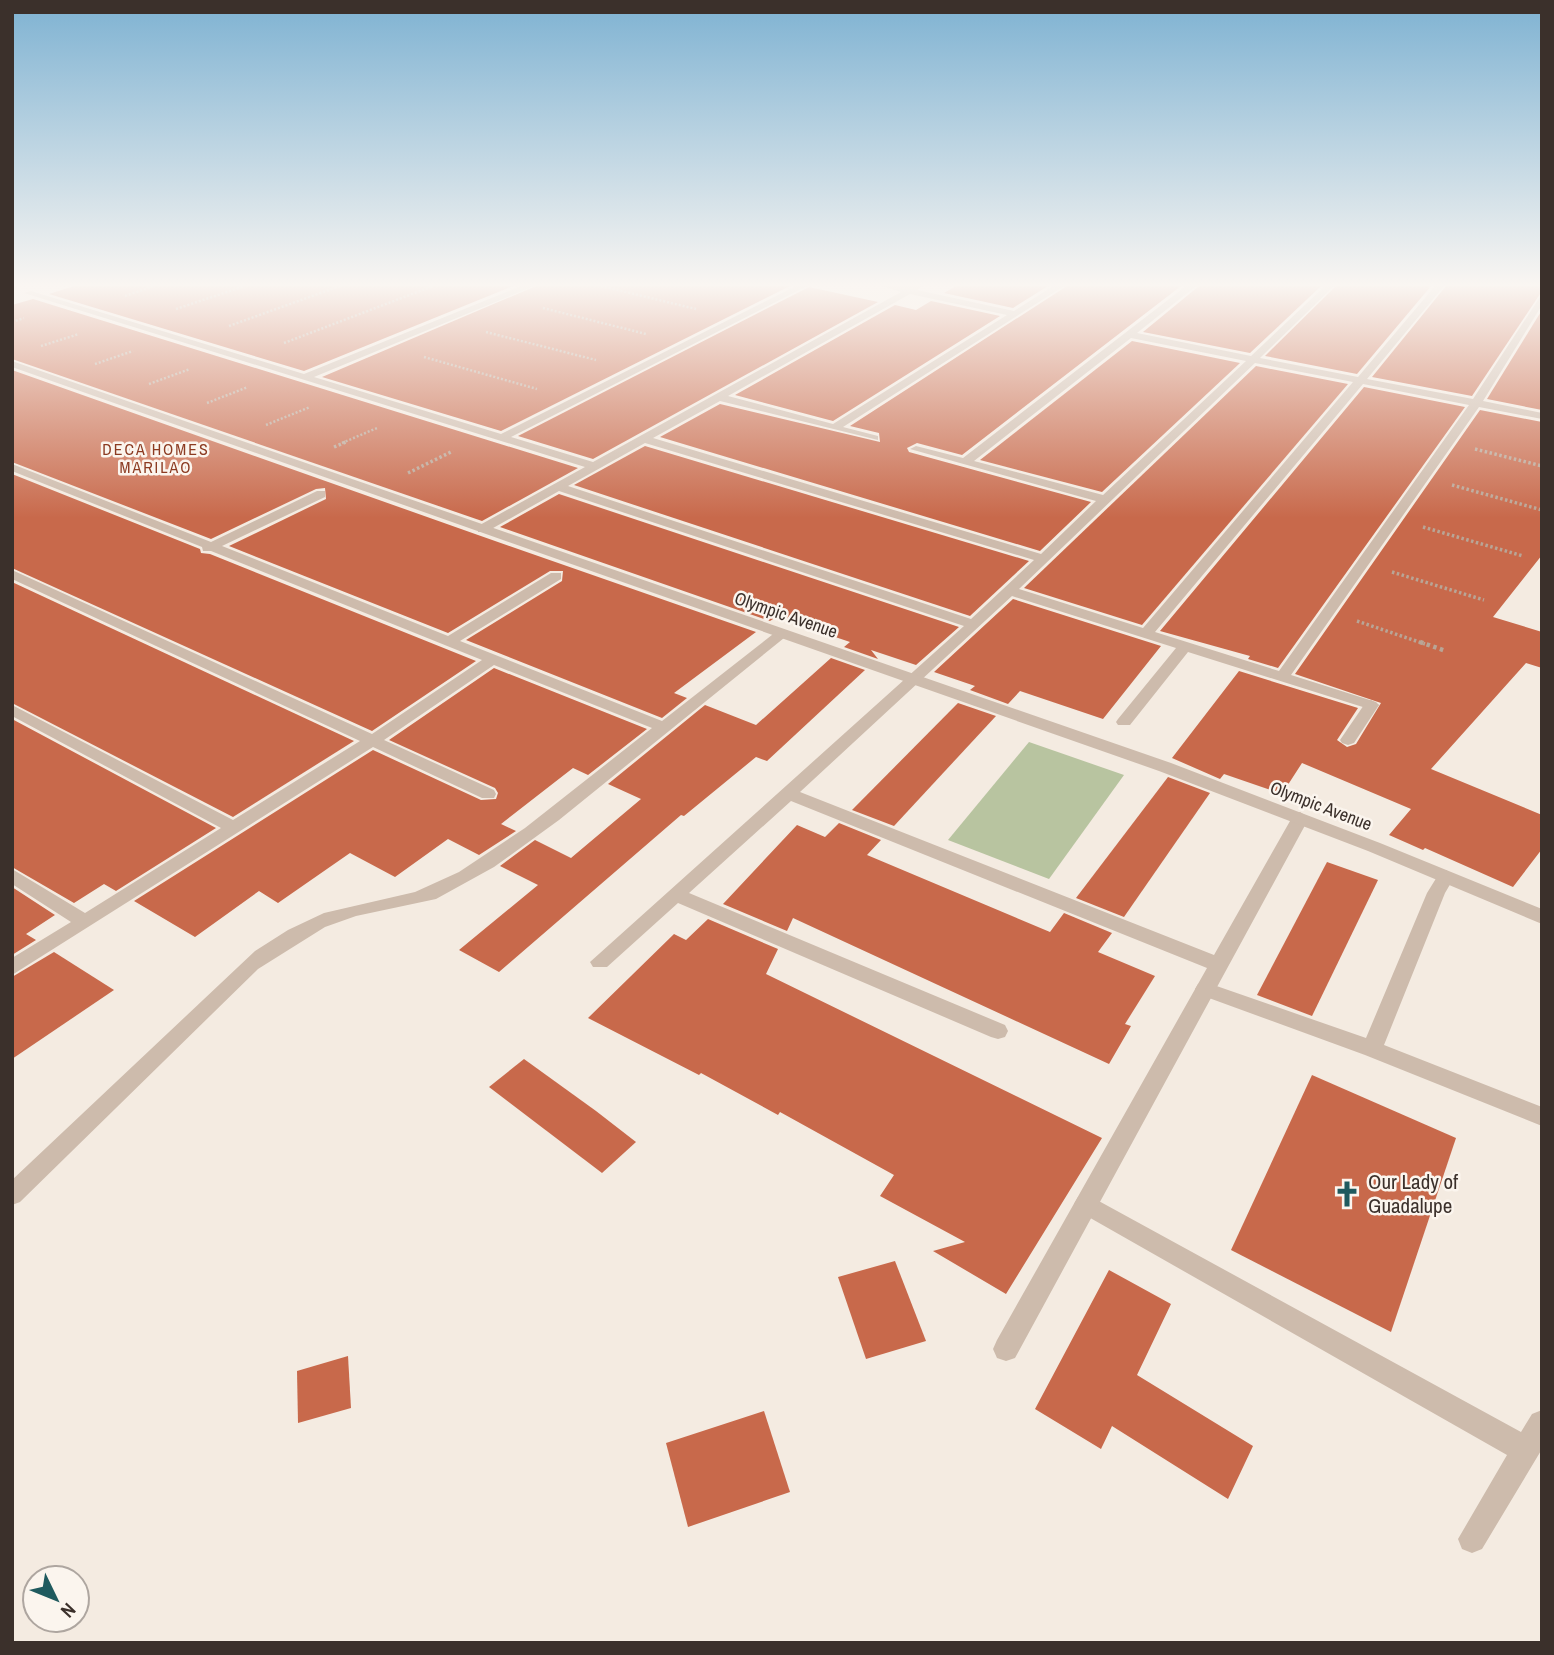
<svg xmlns="http://www.w3.org/2000/svg" width="1554" height="1655" font-family="'Archivo Narrow',sans-serif">
<rect width="100%" height="100%" fill="#f4ebe1"/>
<!-- green -->
<path fill="#b8c4a0" d="M1029,742L1124,775L1049,879L948,840Z"/>
<!-- building -->
<g fill="#c8694b">
<path d="M74,286H513L304,371L49,294Z"/>
<path d="M536,286H790L501,431L322,377Z"/>
<path d="M956,286H1048L1013,308L944,293Z"/>
<path d="M1067,286H1181L962,455L917,443L907,448L909,452L1091,502L1040,551L660,437L720,404L880,442L879,433L850,426Z"/>
<path d="M1199,286H1321L1250,353L1143,332Z"/>
<path d="M1336,286H1431L1357,374L1265,356Z"/>
<path d="M1446,286H1542V291L1472,396L1372,377Z"/>
<path d="M809,287L878,302L593,459L518,436Z"/>
<path d="M33,299L578,468L482,521L12,359V305Z"/>
<path d="M931,301L1000,316L833,421L735,395L895,305L916,310Z"/>
<path d="M1542,310V410L1487,399Z"/>
<path d="M1132,341L1240,363L1102,492L980,460Z"/>
<path d="M1256,366L1348,384L1142,625L1024,588Z"/>
<path d="M12,370L478,535L756,632L674,693L687,698L662,718L466,640L562,581L563,571H550L448,633L229,546L326,499L325,488L316,489L211,539L12,462Z"/>
<path d="M1364,387L1465,407L1278,668L1248,659L1250,656L1160,631Z"/>
<path d="M1480,410L1542,422V555L1493,617L1542,632V668L1526,663L1431,769L1542,815V849L1513,887L1425,848L1423,850L1389,835L1411,809L1302,763L1282,794L1224,774L1220,779L1172,758L1239,671L1358,708L1337,740L1347,747L1356,744L1381,703L1295,674Z"/>
<path d="M645,446L1029,561L970,616L574,485Z"/>
<path d="M12,474L200,549L201,553L210,554L476,661L372,731L12,568Z"/>
<path d="M559,494L959,627L916,665L871,650L878,659L844,647L850,642L776,617L770,621L500,527Z"/>
<path d="M12,582L354,741L233,817L12,703Z"/>
<path d="M1013,599L1161,646L1103,719L1020,691L1008,704L970,690L975,686L934,672Z"/>
<path d="M831,658L865,670L767,761L756,757L684,816L681,815L499,972L459,950L538,885L500,866L535,840L571,858L641,799L608,784L705,705L756,725Z"/>
<path d="M494,668L647,729L588,775L573,768L501,824L516,831L479,855L448,839L395,877L350,853L278,903L259,891L195,937L134,901L373,750L481,800L496,799L498,793L495,788L389,740Z"/>
<path d="M958,703L996,716L894,826L852,810Z"/>
<path d="M12,719L216,828L116,891L104,884L74,903L12,867Z"/>
<path d="M1168,777L1210,793L1124,917L1076,898Z"/>
<path d="M839,823L881,840L867,855L1050,932L1064,913L1112,933L1098,952L1155,976L1125,1024L1131,1026L1109,1064L793,918L787,931L723,904L797,825L825,837Z"/>
<path d="M1327,862L1378,880L1312,1016L1257,995Z"/>
<path d="M12,887L55,915L26,934L36,940L12,955Z"/>
<path d="M708,919L778,949L766,974L1102,1138L1006,1294L933,1251L965,1242L880,1196L894,1175L780,1112L778,1115L701,1073L699,1075L588,1018L674,934L686,940Z"/>
<path d="M54,952L114,990L12,1059V977Z"/>
<path d="M524,1059L596,1111L636,1142L602,1173L489,1087Z"/>
<path d="M1312,1075L1456,1138L1391,1332L1231,1250Z"/>
<path d="M895,1261L926,1341L866,1359L838,1277Z"/>
<path d="M1109,1270L1171,1304L1137,1375L1253,1446L1228,1499L1112,1426L1101,1449L1035,1409Z"/>
<path d="M348,1356L351,1408L298,1423L297,1371Z"/>
<path d="M764,1411L790,1492L688,1527L666,1443Z"/>
</g>
<g fill="none" stroke-linecap="round" stroke-linejoin="round">
<!-- path-far2 -->
<g stroke="#b9a596" stroke-width="2.5" stroke-dasharray="2 2" stroke-linecap="butt">
<path d="M601,286L696,309"/>
<path d="M125,296L154,286"/>
<path d="M543,308L646,334"/>
<path d="M176,309L245,286"/>
<path d="M12,322L24,318"/>
<path d="M229,326L340,286"/>
<path d="M486,332L596,360"/>
<path d="M284,343L433,286"/>
<path d="M41,346L79,334"/>
<path d="M424,357L537,389"/>
<path d="M95,364L133,351"/>
<path d="M149,384L190,369"/>
<path d="M207,403L248,387"/>
<path d="M266,425L310,407"/>
<path d="M342,443L377,428"/>
</g>
<!-- path-far1 -->
<g stroke="#b9a596" stroke-width="3.5" stroke-dasharray="2.5 2.5" stroke-linecap="butt">
<path d="M334,447L346,442"/>
<path d="M1475,449L1542,466"/>
<path d="M408,473L453,451"/>
<path d="M1452,485L1542,510"/>
<path d="M1423,527L1523,556"/>
<path d="M1392,572L1484,600"/>
<path d="M1357,621L1425,644"/>
</g>
<!-- path -->
<path stroke="#b9a596" stroke-width="4.5" stroke-dasharray="3.5 3.5" stroke-linecap="butt" d="M1420,642L1446,651"/>
<!-- service -->
<g fill="#cdbbac" fill-rule="evenodd">
<path d="M1371,700L1379,705L1354,743L1348,745L1342,743L1340,740L1366,702Z"/>
<path d="M1446,870L1455,876L1445,893L1384,1045L1542,1107V1126L1365,1055L1198,994L1195,989L1198,984L1205,982L1366,1038L1427,893L1440,872Z"/>
<path d="M1086,1194L1521,1432L1532,1414L1542,1410V1449L1482,1549L1472,1553L1462,1549L1458,1539L1507,1455L1078,1211L1074,1204L1078,1197Z"/>
</g>
<!-- minor -->
<g fill="#cdbbac" fill-rule="evenodd">
<path d="M12,286H16L17,288L12,291Z"/>
<path d="M521,286H534L314,377L501,434L796,286H807L511,437L593,462L901,292L882,286H922L917,290L1014,311L1053,286H1064L843,427L878,436V440L720,401L653,438L1041,554L1096,501L910,449L916,446L963,458L1186,286H1196L1137,333L1251,356L1325,286H1334L1260,358L1358,377L1435,286H1444L1367,379L1473,399L1542,294V305L1483,401L1542,413V419L1479,407L1291,675L1376,702L1379,705L1376,708H1366L1188,652L1130,725H1118L1116,722L1118,719L1176,648L1012,596L800,792L1214,955L1294,814L1300,812L1309,818L1015,1358L1006,1361L997,1358L993,1349L997,1340L1207,968L791,801L689,893L1005,1025L1008,1031L1005,1037L998,1039L991,1037L678,903L607,967H593L590,962L964,626L559,491L486,532H478V526L585,467L24,293L31,291L304,374ZM910,294L1007,315L833,424L728,396ZM1131,338L1246,361L1103,495L974,461ZM1255,363L1353,382L1143,628L1019,589ZM1363,384L1469,405L1279,671L1155,632ZM645,443L1034,560L971,619L568,486Z"/>
<path d="M12,464L211,542L317,491H325V497L222,546L448,636L551,573H561V579L460,641L662,721L777,631H787L789,634L559,820L494,867L436,899L356,916L325,927L258,969L20,1202L12,1205V1180L255,951L288,930L324,913L415,892L459,872L525,828L652,728L494,665L384,740L494,790L496,794L494,798H482L373,747L12,975V958L71,922L12,884V869L85,913L221,828L12,716V705L233,820L360,741L12,579V570L372,734L482,660L211,551H203L202,547L12,471Z"/>
</g>
<!-- tertiary -->
<path fill="#cdbbac" fill-rule="evenodd" d="M12,361L1171,763L1380,843L1542,909V924L1368,851L1159,771L12,367Z"/>
</g>
<!-- sky -->
<linearGradient id="sky" x2="0" y2="1"><stop stop-color="#7eb2d2"/><stop offset="0.55" stop-color="#faf6f2"/><stop offset="1" stop-color="#faf6f2" stop-opacity="0"/></linearGradient>
<rect width="1554" height="518" fill="url(#sky)"/>
<!-- icons -->
<defs>
<g id="church-bare" transform="scale(2.1)"><path d="M-1.2-6h2.4v3.5h3.3v2.4h-3.3V6h-2.4V-.1h-3.3v-2.4h3.3Z" fill="#1f5a5e" stroke="#fbf5ee" stroke-width="2.5" paint-order="stroke"/></g>
</defs>
<g fill-rule="evenodd">
<use href="#church-bare" x="1347" y="1194"/>
</g>
<g text-anchor="middle" stroke-width="5" stroke-linejoin="round" paint-order="stroke">
<!-- far-neighbourhood labels -->
<g font-size="16" letter-spacing="2" fill="#8c3b22" stroke="#fbf5ee">
<text x="156" y="455">DECA HOMES<tspan x="156" dy="18">MARILAO</tspan></text>
</g>
<!-- street labels -->
<g font-size="18" fill="#3b302b" stroke="#fbf5ee">
<text transform="translate(786 615) rotate(19)" y="6">Olympic Avenue</text>
<text transform="translate(1321 806) rotate(21)" y="6">Olympic Avenue</text>
</g>
<!-- near-poi labels -->
<g font-size="21" fill="#3b302b" stroke="#fbf5ee" text-anchor="start">
<text x="1368" y="1189">Our Lady of<tspan x="1368" dy="24">Guadalupe</tspan></text>
</g>
</g>
<!-- border -->
<rect width="1554" height="1655" fill="none" stroke="#3b302b" stroke-width="28"/>
<!-- north arrow -->
<g transform="translate(56 1599) rotate(133)"><circle r="33" fill="#fbf5ee" stroke="#aea6a0" stroke-width="2"/>
<path d="M0-5L12 26L0 18L-12 26Z" fill="#1f5a5e"/>
<text y="-10" font-size="19" font-weight="bold" text-anchor="middle" fill="#3b302b">N</text>
</g>
</svg>
